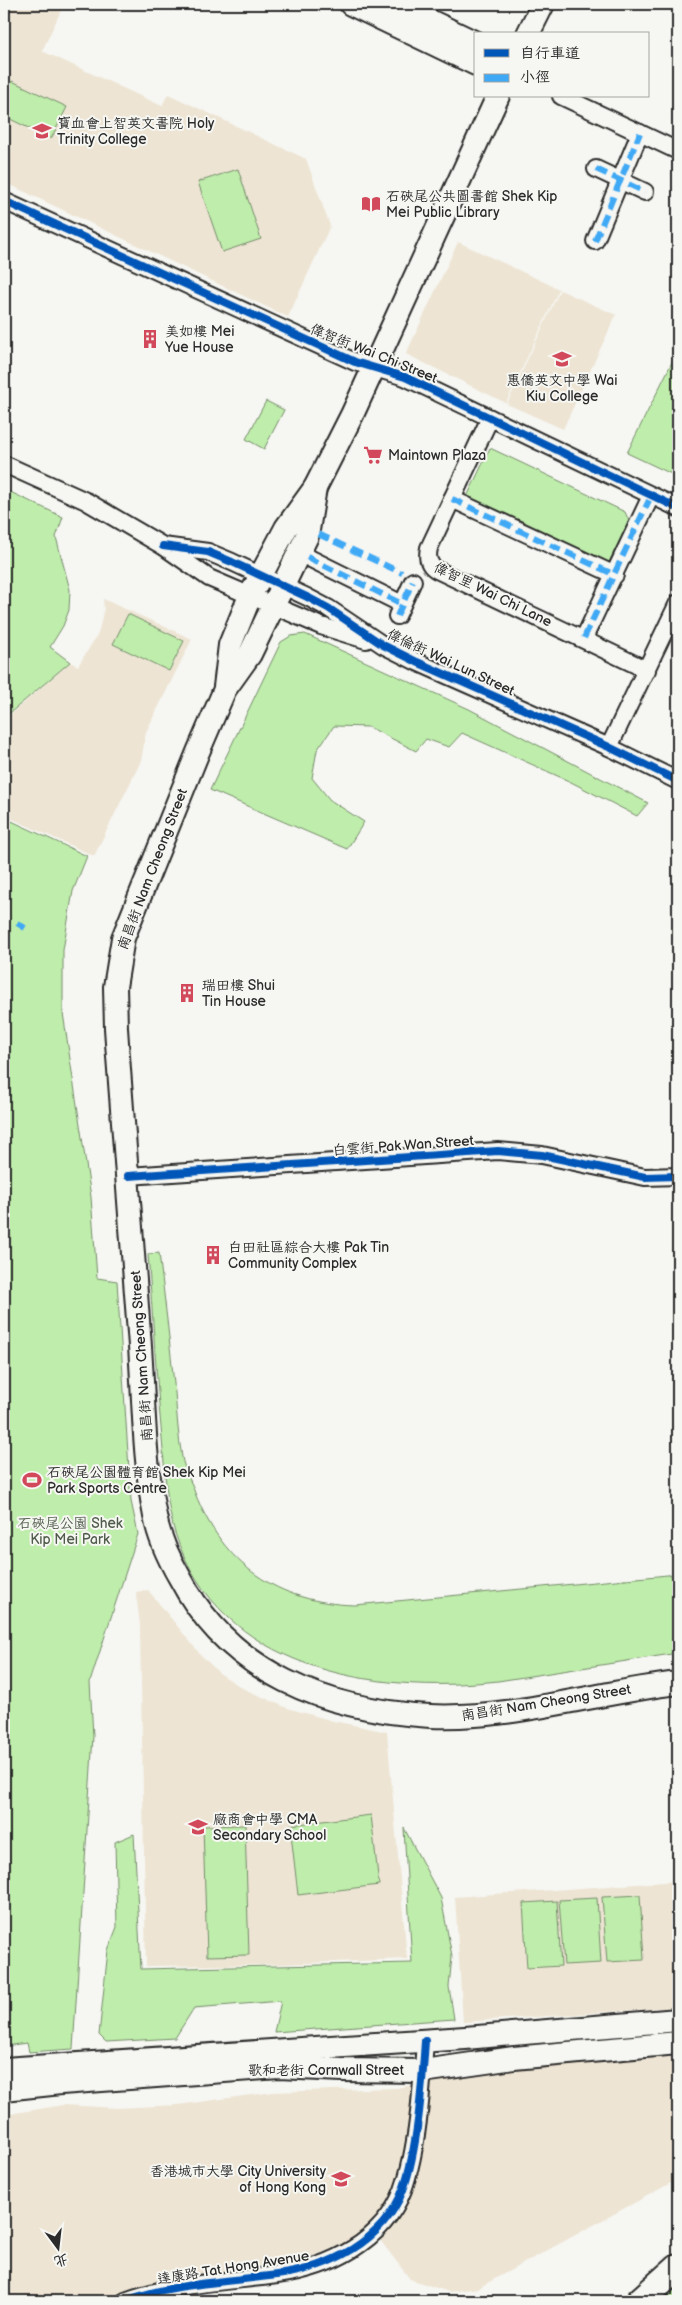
<svg xmlns="http://www.w3.org/2000/svg" width="682" height="2305" font-family="'Balsamiq Sans','LXGW WenKai TC',sans-serif">
<rect width="100%" height="100%" fill="#f6f6f2"/>
<filter id="ink" filterUnits="userSpaceOnUse"><feTurbulence type="fractalNoise" baseFrequency=".02" numOctaves="2"/><feDisplacementMap in="SourceGraphic" scale="10" xChannelSelector="R" yChannelSelector="G"/><feConvolveMatrix kernelMatrix="1 2 1 2 8 2 1 2 1" color-interpolation-filters="sRGB"/></filter>
<g filter="url(#ink)">
<!-- built -->
<g fill="#ede4d3">
<path d="M4,4H64L42,51L162,106L168,94L306,159L330,226L288,317L4,182Z"/>
<path d="M458,242L559,289L506,403L406,354Z"/>
<path d="M560,290L616,315L563,429L507,404Z"/>
<path d="M103,599L192,639L146,732L141,761L94,856L6,816L4,809V720L70,662L78,666L98,634L104,609Z"/>
<path d="M148,1590L200,1654L219,1673L244,1689L287,1708L333,1721L387,1732L407,1959L259,1965L146,1966L140,1625L136,1592Z"/>
<path d="M678,1881V2007L463,2022L455,1897Z"/>
<path d="M678,2057V2179L478,2288L449,2292L410,2279L370,2227L342,2244L297,2263L155,2285L106,2301H4V2115L63,2105L118,2108L178,2105L273,2092L397,2088L527,2062Z"/>
</g>
<!-- green -->
<g fill="#bfedab" stroke="#758c6b">
<path d="M12,81L67,107L51,139L4,116V98Z"/>
<path d="M238,169L261,239L222,252L198,182Z"/>
<path d="M678,350V477L627,453Z"/>
<path d="M266,401L284,410L264,449L246,439Z"/>
<path d="M490,448L625,512L629,521L607,566L465,501Z"/>
<path d="M4,489L63,517L56,537L70,590L69,610L63,626L50,647L70,662L4,718Z"/>
<path d="M128,614L184,641L169,671L113,644Z"/>
<path d="M305,634L469,709L648,803L637,816L571,782L462,733L449,747L426,739L416,751L369,727L334,726L317,750L312,778L330,800L364,822L347,849L210,790L281,642L291,636Z"/>
<path d="M4,815L5,818L87,856L73,891L63,950V1013L91,1197L97,1278L117,1281L131,1501L138,1534L90,1682L93,1736L73,2049L29,2052L27,2043L4,2046Z"/>
<path d="M159,1253C165,1300 170,1346 175,1393C177,1414 178,1436 182,1457C184,1469 191,1481 195,1493C223,1564 277,1603 355,1605L678,1574V1653L498,1681C372,1695 220,1670 175,1533C166,1503 165,1471 162,1439C156,1378 153,1316 148,1254Z"/>
<path d="M371,1815L379,1885L298,1895L290,1825Z"/>
<path d="M245,1825L249,1955L207,1956L203,1826Z"/>
<path d="M404,1828L441,1898L452,1956L449,1987L454,2019L274,2032L281,2001L194,2008L175,2038L106,2042L99,2035L108,1950L117,1927L115,1842L134,1834L141,1969L412,1963Z"/>
<path d="M640,1895L644,1960L607,1962L602,1897Z"/>
<path d="M597,1898L601,1963L564,1965L559,1900Z"/>
<path d="M557,1901L561,1966L527,1968L523,1903Z"/>
<path d="M668,2285L678,2293V2301H649Z"/>
</g>
<g fill="none" stroke-linecap="round" stroke-linejoin="round">
<!-- street casing -->
<g stroke="#2b2b2b" stroke-width="20">
<g id="street">
<path d="M561,96L678,151"/>
<path d="M596,169L645,192"/>
<path d="M4,201L355,362L405,377L678,508"/>
<path d="M595,241L640,133"/>
<path d="M490,418L429,548C427,557 428,565 437,570L647,670"/>
<path d="M4,464L86,501L163,546L209,578L321,626L366,640"/>
<path d="M452,499L615,575"/>
<path d="M163,546L208,552L232,562L307,597L328,608L383,645L417,662L609,747L678,781"/>
<path d="M307,557L402,604"/>
<path d="M397,616L413,581"/>
<path d="M584,638L651,496"/>
<path d="M609,747L678,603"/>
<path d="M128,1176L498,1151L542,1155L645,1177L678,1176"/>
<path d="M125,2301C173,2283 226,2282 277,2275C329,2268 383,2242 403,2190C418,2149 422,2085 425,2041"/>
</g>
</g>
<!-- secondary casing -->
<g stroke="#2b2b2b" stroke-width="26">
<g id="secondary">
<path d="M351,4L476,64"/>
<path d="M394,4L476,43"/>
<path d="M528,34L543,4"/>
<path d="M315,488L307,536L250,654L225,689L198,752L123,938L115,987L116,1028C123,1130 131,1232 139,1333C144,1394 143,1457 155,1516C159,1538 169,1559 180,1578C230,1674 327,1710 430,1716C509,1720 599,1692 678,1683"/>
<path d="M225,687L230,645L250,596L286,528L315,488L352,415L498,96"/>
<path d="M4,2069L465,2038L678,2020"/>
<path d="M4,2089L61,2083L279,2067L342,2070L423,2071L514,2058L678,2043"/>
</g>
</g>
<!-- primary casing -->
<g stroke="#2b2b2b" stroke-width="30">
<path id="primary" d="M640,2301L678,2267"/>
</g>
<!-- street -->
<use href="#street" stroke="#f6f6f2" stroke-width="16"/>
<!-- secondary -->
<use href="#secondary" stroke="#f6f6f2" stroke-width="22"/>
<!-- primary -->
<use href="#primary" stroke="#f6f6f2" stroke-width="26"/>
<!-- quiet -->
<g stroke="#3fa9f5" stroke-width="6" stroke-dasharray="12 6" stroke-linecap="butt">
<path d="M596,169L645,192"/>
<path d="M595,241L640,133"/>
<path d="M452,499L615,575"/>
<path d="M318,534L402,573"/>
<path d="M307,557L402,604"/>
<path d="M397,616L413,581"/>
<path d="M584,638L651,496"/>
<path d="M17,923L25,928"/>
</g>
<!-- cycleway casing -->
<g stroke="#f6f6f2" stroke-width="11">
<g id="cycleway">
<path d="M4,201L355,362L405,377L678,508"/>
<path d="M163,546L208,552L232,562L307,597L328,608L383,645L417,662L609,747L678,781"/>
<path d="M128,1176L498,1151L542,1155L645,1177L678,1176"/>
<path d="M125,2301C173,2283 226,2282 277,2275C329,2268 383,2242 403,2190C418,2149 422,2085 425,2041"/>
</g>
</g>
<!-- cycleway -->
<use href="#cycleway" stroke="#0057b8" stroke-width="8"/>
</g>
</g>
<!-- icons -->
<defs>
<g id="school-bare" transform="scale(1.5)"><path d="M0-5L7-2L0 1L-7-2ZM-4 1L0 2.5L4 1V4Q0 6-4 4Z" fill="#d1495b" stroke="#f6f6f2" stroke-width="2.5" paint-order="stroke"/></g>
<g id="library-bare" transform="scale(1.5)"><path d="M-6-4Q-3-5.5-.7-3.5V5Q-3 3-6 4ZM6-4Q3-5.5 .7-3.5V5Q3 3 6 4Z" fill="#d1495b" stroke="#f6f6f2" stroke-width="2.5" paint-order="stroke"/></g>
<g id="building-bare" transform="scale(1.5)"><path d="M-4-6H4V6H1V3H-1V6H-4ZM-2.5-4.3h1.7v1.8h-1.7ZM.8-4.3h1.7v1.8H.8ZM-2.5-1h1.7V.8h-1.7ZM.8-1h1.7V.8H.8Z" fill="#d1495b" stroke="#f6f6f2" stroke-width="2.5" paint-order="stroke"/></g>
<g id="supermarket-bare" transform="scale(1.5)"><path d="M-6-5.5h2.5l.6 2H6L4.5 2H-2.5L-4.4-4H-6ZM-1.5 3.2a1.3 1.3 0 1 0 .1 0ZM3 3.2a1.3 1.3 0 1 0 .1 0Z" fill="#d1495b" stroke="#f6f6f2" stroke-width="2.5" paint-order="stroke"/></g>
<g id="stadium-bare" transform="scale(1.5)"><path d="M0-5a6.5 5 0 1 0 0 10a6.5 5 0 1 0 0-10ZM-3.5-1.8h7v3.6h-7Z" fill="#d1495b" stroke="#f6f6f2" stroke-width="2.5" paint-order="stroke"/></g>
<g id="university-bare" transform="scale(1.5)"><path d="M0-5L7-2L0 1L-7-2ZM-4 1L0 2.5L4 1V4Q0 6-4 4Z" fill="#d1495b" stroke="#f6f6f2" stroke-width="2.5" paint-order="stroke"/></g>
</defs>
<g fill-rule="evenodd">
<use href="#school-bare" x="42" y="131"/>
<use href="#library-bare" x="371" y="204"/>
<use href="#building-bare" x="150" y="339"/>
<use href="#school-bare" x="562" y="359"/>
<use href="#supermarket-bare" x="373" y="455"/>
<use href="#building-bare" x="187" y="993"/>
<use href="#building-bare" x="213" y="1255"/>
<use href="#stadium-bare" x="32" y="1480"/>
<use href="#school-bare" x="198" y="1827"/>
<use href="#university-bare" x="341" y="2179"/>
</g>
<g text-anchor="middle" stroke-width="4" stroke-linejoin="round" paint-order="stroke">
<!-- poi labels -->
<g font-size="14" fill="#2b2b2b" stroke="#f6f6f2" text-anchor="start">
<text x="57" y="128">寶血會上智英文書院 Holy<tspan x="57" dy="16">Trinity College</tspan></text>
<text x="386" y="201">石硤尾公共圖書館 Shek Kip<tspan x="386" dy="16">Mei Public Library</tspan></text>
<text x="165" y="336">美如樓 Mei<tspan x="165" dy="16">Yue House</tspan></text>
<text x="562" y="385" text-anchor="middle">惠僑英文中學 Wai<tspan x="562" dy="16">Kiu College</tspan></text>
<text x="388" y="460">Maintown Plaza</text>
<text x="202" y="990">瑞田樓 Shui<tspan x="202" dy="16">Tin House</tspan></text>
<text x="228" y="1252">白田社區綜合大樓 Pak Tin<tspan x="228" dy="16">Community Complex</tspan></text>
<text x="47" y="1477">石硤尾公園體育館 Shek Kip Mei<tspan x="47" dy="16">Park Sports Centre</tspan></text>
<text x="213" y="1824">廠商會中學 CMA<tspan x="213" dy="16">Secondary School</tspan></text>
<text x="326" y="2176" text-anchor="end">香港城市大學 City University<tspan x="326" dy="16">of Hong Kong</tspan></text>
</g>
<!-- street labels -->
<g font-size="14" fill="#2b2b2b" stroke="#f6f6f2">
<text transform="translate(374 353) rotate(22)" y="5">偉智街 Wai Chi Street</text>
<text transform="translate(493 594) rotate(26)" y="5">偉智里 Wai Chi Lane</text>
<text transform="translate(451 662) rotate(25)" y="5">偉倫街 Wai Lun Street</text>
<text transform="translate(152 869) rotate(-69)" y="5">南昌街 Nam Cheong Street</text>
<text transform="translate(403 1145) rotate(-4)" y="5">白雲街 Pak Wan Street</text>
<text transform="translate(141 1356) rotate(-94)" y="5">南昌街 Nam Cheong Street</text>
<text transform="translate(546 1702) rotate(-9)" y="5">南昌街 Nam Cheong Street</text>
<text x="326" y="2075">歌和老街 Cornwall Street</text>
<text transform="translate(233 2267) rotate(-9)" y="5">達康路 Tat Hong Avenue</text>
</g>
<!-- park labels -->
<g font-size="14" fill="#505c4b" stroke="#f6f6f2">
<text x="70" y="1528">石硤尾公園 Shek<tspan x="70" dy="16">Kip Mei Park</tspan></text>
</g>
</g>
<!-- margin -->
<rect width="682" height="2305" fill="none" stroke="#f6f6f2" stroke-width="20"/>
<rect x="10" y="10" width="662" height="2285" fill="none" stroke="#2b2b2b" stroke-width="2" filter="url(#ink)"/>
<!-- legend -->
<rect x="474" y="32" width="175" height="65" fill="#f6f6f2" stroke="#a5a5a2"/>
<rect x="484" y="49" width="25" height="8" fill="#0057b8" stroke="#a5a5a2"/>
<text x="520" y="58" font-size="15" fill="#2b2b2b">自行車道</text>
<rect x="484" y="74" width="25" height="8" fill="#3fa9f5" stroke="#a5a5a2"/>
<text x="520" y="82" font-size="15" fill="#2b2b2b">小徑</text>
<!-- north arrow -->
<g transform="translate(58 2248) rotate(165)" stroke="#f6f6f2" stroke-width="4" paint-order="stroke">
<path d="M0-4L9 19L0 12L-9 19Z" fill="#2b2b2b"/>
<text y="-8" font-size="14" font-weight="bold" text-anchor="middle" fill="#2b2b2b">北</text>
</g>
</svg>
